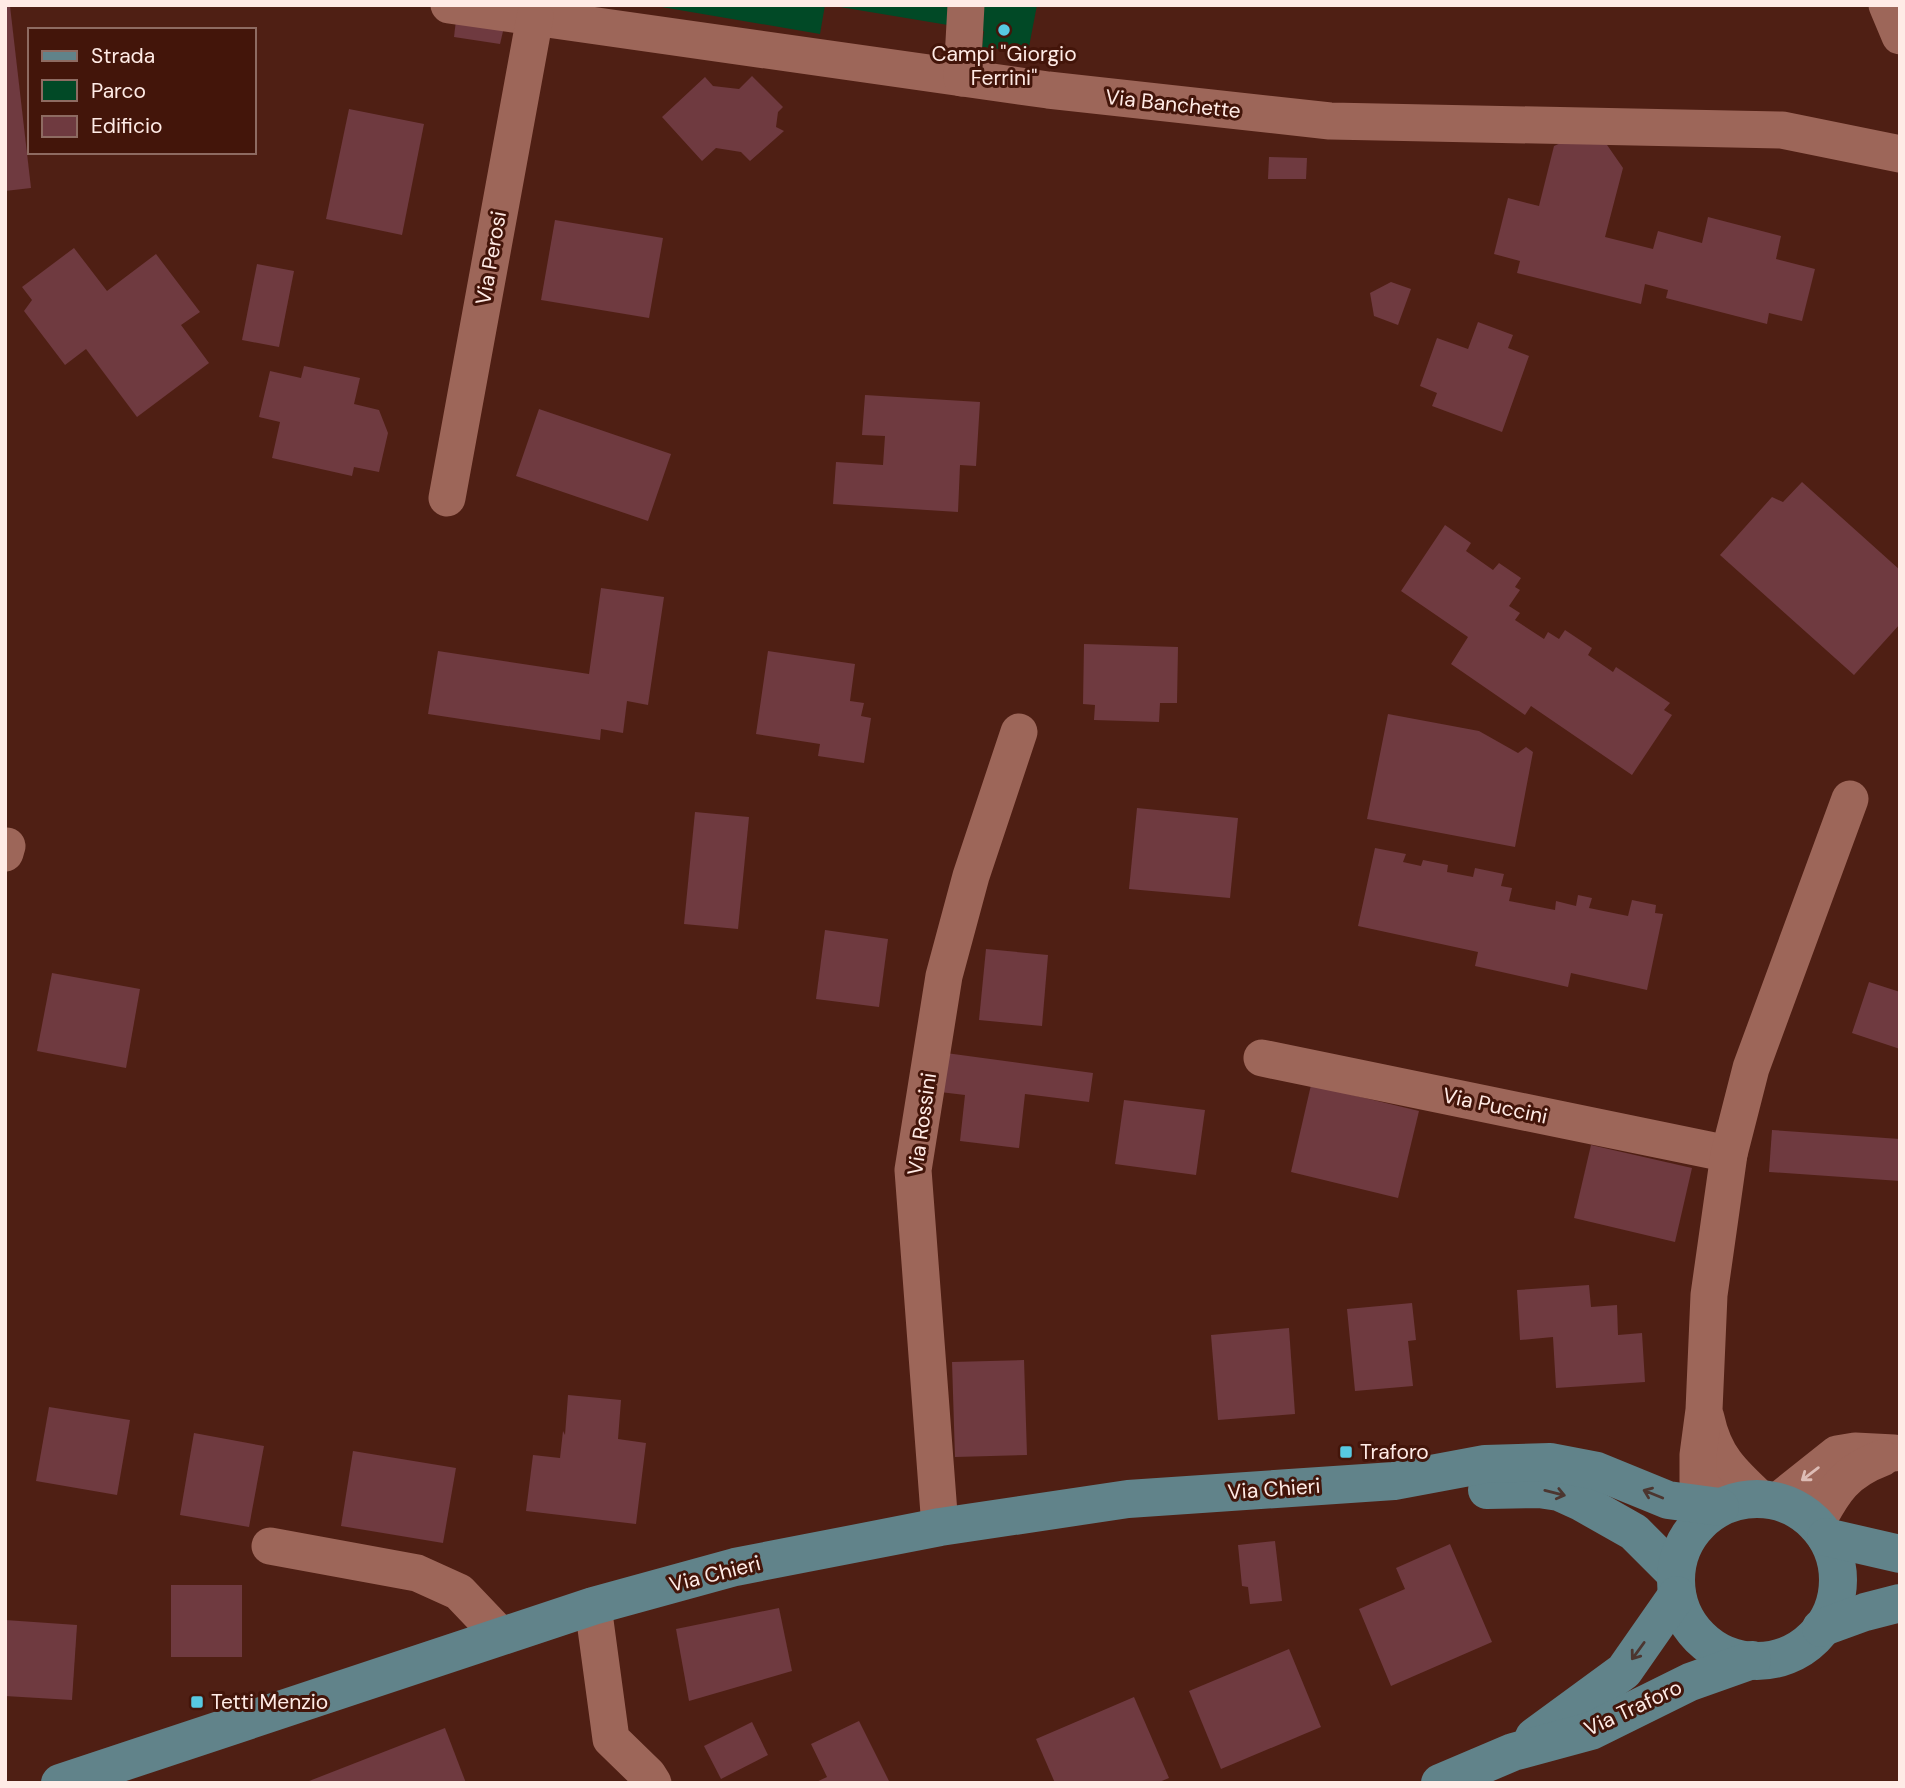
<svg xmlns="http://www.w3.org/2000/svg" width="1905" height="1788" font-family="'DM Sans',sans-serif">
<rect width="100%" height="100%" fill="#4f1f14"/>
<!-- green -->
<g fill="#014926">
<path d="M650,5H825L820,34Z"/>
<path d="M828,5H1037L1028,52L982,47L984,31Z"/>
</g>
<!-- building -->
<g fill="#6f3a40">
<path d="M5,6H10L31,188L5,191Z"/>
<path d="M456,20L504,27L500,44L454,37Z"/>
<path d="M752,76L783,107L778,112L776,127L784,131L750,161L741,152L716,148L702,161L662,117L705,77L713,86L739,89Z"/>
<path d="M349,109L424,124L402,235L326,219Z"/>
<path d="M1565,141L1605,142L1623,168L1605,237L1653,249L1658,231L1702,243L1708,217L1781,236L1776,259L1815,269L1802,321L1769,313L1767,324L1666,298L1668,290L1645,284L1641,304L1517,273L1520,261L1494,254L1508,198L1539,206L1554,146Z"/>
<path d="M1269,157L1307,158L1306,179H1268Z"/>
<path d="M555,220L663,238L649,318L541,300Z"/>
<path d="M74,248L107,291L156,254L200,312L181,325L209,363L137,417L86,349L65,365L24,311L32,300L22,287Z"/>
<path d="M257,264L294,271L279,347L242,340Z"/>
<path d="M1391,282L1411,289L1398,325L1374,316L1370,293Z"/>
<path d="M1478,322L1513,335L1508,348L1529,356L1502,432L1432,406L1437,393L1420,386L1437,338L1468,349Z"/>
<path d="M304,366L360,378L354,404L379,410L388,433L379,472L354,467L352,476L272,458L280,422L259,417L270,371L301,378Z"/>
<path d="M865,395L980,402L976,466L960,465L958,512L833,504L836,462L883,465L885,436L862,435Z"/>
<path d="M539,409L671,454L648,521L516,476Z"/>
<path d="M1802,482L1900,570V624L1854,675L1720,555L1772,497L1783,502Z"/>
<path d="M1445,525L1471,543L1466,551L1493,570L1499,563L1521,578L1515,587L1520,590L1509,606L1520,613L1515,620L1544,639L1548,632L1559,639L1565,630L1592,648L1588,655L1613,672L1616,667L1670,703L1664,710L1672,715L1632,775L1531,706L1525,715L1451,664L1468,637L1401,591Z"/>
<path d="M601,588L664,597L648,705L627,701L623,733L601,729L600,740L428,714L438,651L589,674Z"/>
<path d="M1084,644L1178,647L1177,703H1160L1159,722L1094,720L1095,705L1083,704Z"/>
<path d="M768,651L855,664L850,701L864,703L861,716L871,718L864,763L818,756L820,744L756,734Z"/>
<path d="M1388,714L1479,731L1518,753L1526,747L1533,752L1515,847L1367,819Z"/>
<path d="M1137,808L1238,818L1230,898L1129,889Z"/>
<path d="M695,812L749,817L738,929L684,924Z"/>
<path d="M1375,848L1406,854L1403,862L1421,866L1423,860L1448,865L1447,872L1473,877L1475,868L1504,874L1501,886L1512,888L1509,901L1555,910L1556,901L1576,906L1578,895L1592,898L1589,908L1628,916L1632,900L1656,905L1655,913L1663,914L1647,990L1571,973L1568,987L1475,966L1478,952L1358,926Z"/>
<path d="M825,930L888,939L879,1007L816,999Z"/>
<path d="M986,949L1048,955L1042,1026L979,1020Z"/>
<path d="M52,973L140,989L126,1068L37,1051Z"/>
<path d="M1869,982L1900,992V1049L1852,1033Z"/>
<path d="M946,1053L1093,1073L1089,1102L1025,1094L1019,1148L960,1141L965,1095L940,1092Z"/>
<path d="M1311,1085L1419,1111L1398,1198L1291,1172Z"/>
<path d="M1124,1100L1205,1110L1196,1175L1115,1164Z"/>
<path d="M1772,1130L1900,1139V1181L1769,1172Z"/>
<path d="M1591,1145L1692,1168L1675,1242L1574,1218Z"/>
<path d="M1589,1285L1591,1307L1617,1305L1618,1335L1642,1333L1645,1382L1556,1388L1553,1337L1520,1340L1517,1290Z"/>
<path d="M1412,1303L1416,1340L1408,1341L1413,1386L1355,1391L1347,1309Z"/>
<path d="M1289,1328L1295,1414L1218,1420L1211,1335Z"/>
<path d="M1024,1360L1027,1455L955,1457L952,1362Z"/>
<path d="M568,1395L621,1400L618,1439L646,1443L636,1524L526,1511L533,1455L560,1458L563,1431L565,1435Z"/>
<path d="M49,1407L130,1420L117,1495L36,1481Z"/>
<path d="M194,1433L264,1446L249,1527L180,1515Z"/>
<path d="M353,1451L456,1468L443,1543L341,1526Z"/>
<path d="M1275,1541L1282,1601L1250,1604L1248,1587L1242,1586L1238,1545Z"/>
<path d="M1450,1544L1492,1642L1391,1686L1359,1609L1405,1589L1396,1568Z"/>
<rect x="171" y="1585" width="71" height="72"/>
<path d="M779,1608L792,1671L689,1701L676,1629Z"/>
<path d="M5,1620L77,1625L72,1700L5,1696Z"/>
<path d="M1289,1649L1321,1727L1221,1769L1189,1691Z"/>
<path d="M1134,1697L1169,1778L1157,1783H1055L1036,1739Z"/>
<path d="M859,1721L890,1783H814L827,1777L811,1744Z"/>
<path d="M752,1722L768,1755L721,1779L704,1746Z"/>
<path d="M445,1728L466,1783H304Z"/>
</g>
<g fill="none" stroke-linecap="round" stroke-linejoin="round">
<!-- minor -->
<g stroke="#9d6659" stroke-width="37">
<path d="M449,5L1048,90L1330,121L1782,130L1900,154"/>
<path d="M1887,5L1900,36"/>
<path d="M962,78L966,5"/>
<path d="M447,498L535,17"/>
<path d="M5,853L7,846"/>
<path d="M1262,1058L1729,1154"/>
<path d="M1706,1418C1714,1456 1731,1472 1759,1498"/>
<path d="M1778,1501L1837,1454L1855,1451L1894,1453"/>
<path d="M1720,1507L1698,1481V1455L1704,1410L1709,1295L1729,1154L1751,1068L1850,799"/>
<path d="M1816,1524C1834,1490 1845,1472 1882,1458"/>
<path d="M940,1527L913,1170L944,976L971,876L1019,732"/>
<path d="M270,1546L417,1573L459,1592L500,1635"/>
<path d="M593,1606L611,1739L648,1775L653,1783"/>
</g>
<!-- major -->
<g stroke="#61838a" stroke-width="38">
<path d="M1487,1490L1539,1489L1559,1492L1581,1502L1634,1532L1676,1574"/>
<circle cx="1757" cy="1580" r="81"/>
<path d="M1826,1537L1900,1554"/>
<path d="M1821,1628L1865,1612L1900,1603"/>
<path d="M1534,1737L1624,1671L1677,1595"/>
<path d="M60,1783L593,1606L735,1567L940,1527L1128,1499L1394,1481L1485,1464L1550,1462L1597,1471L1668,1500L1720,1507"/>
<path d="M1440,1783L1513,1752L1591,1731L1690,1682L1752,1660"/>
</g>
</g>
<!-- one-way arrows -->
<defs><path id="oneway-shaft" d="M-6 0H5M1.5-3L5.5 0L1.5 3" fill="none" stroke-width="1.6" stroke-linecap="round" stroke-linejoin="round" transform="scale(1.75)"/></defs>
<use stroke="#ddbcb5" href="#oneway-shaft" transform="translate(1810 1474) rotate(143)"/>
<g stroke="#4c3630">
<use href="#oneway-shaft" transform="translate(1555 1493) rotate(14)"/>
<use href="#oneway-shaft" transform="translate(1653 1494) rotate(-158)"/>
<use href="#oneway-shaft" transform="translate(1638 1651) rotate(126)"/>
</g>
<!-- markers -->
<g fill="#57c9e2" stroke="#43150a" stroke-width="2.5">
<circle cx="1004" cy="30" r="7"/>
<rect x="1339" y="1445" width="14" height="14" rx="3.5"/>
<rect x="190" y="1695" width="14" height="14" rx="3.5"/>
</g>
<g text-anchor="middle" stroke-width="6" stroke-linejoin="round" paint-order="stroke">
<!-- poi labels -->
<g font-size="21" fill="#ffebe6" stroke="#43150a" text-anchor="start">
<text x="1004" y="61" text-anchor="middle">Campi "Giorgio<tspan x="1004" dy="24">Ferrini"</tspan></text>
<text x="1360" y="1459">Traforo</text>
<text x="211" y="1709">Tetti Menzio</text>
</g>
<!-- street labels -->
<g font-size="21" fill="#ffebe6" stroke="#43150a">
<text transform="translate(1173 104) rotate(6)" y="7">Via Banchette</text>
<text transform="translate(491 258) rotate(-80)" y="7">Via Perosi</text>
<text transform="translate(1495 1106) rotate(12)" y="7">Via Puccini</text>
<text transform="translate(922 1124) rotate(-82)" y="7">Via Rossini</text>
<text transform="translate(1274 1489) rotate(-4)" y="7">Via Chieri</text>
<text transform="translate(715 1574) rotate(-14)" y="7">Via Chieri</text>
<text transform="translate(1633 1708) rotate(-25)" y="7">Via Traforo</text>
</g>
</g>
<!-- border -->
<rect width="1905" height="1788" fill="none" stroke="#ffebe6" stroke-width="14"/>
<!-- legend -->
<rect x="28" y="28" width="228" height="126" fill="#43150a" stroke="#8e6b62" stroke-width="2"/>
<rect x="42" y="51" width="35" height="10" fill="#61838a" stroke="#8e6b62" stroke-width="2"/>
<text x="91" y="63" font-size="21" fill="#ffebe6">Strada</text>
<rect x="42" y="80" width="35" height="21" fill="#014926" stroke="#8e6b62" stroke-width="2"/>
<text x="91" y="98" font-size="21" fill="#ffebe6">Parco</text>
<rect x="42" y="116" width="35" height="21" fill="#6f3a40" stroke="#8e6b62" stroke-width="2"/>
<text x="91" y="133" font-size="21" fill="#ffebe6">Edificio</text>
</svg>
